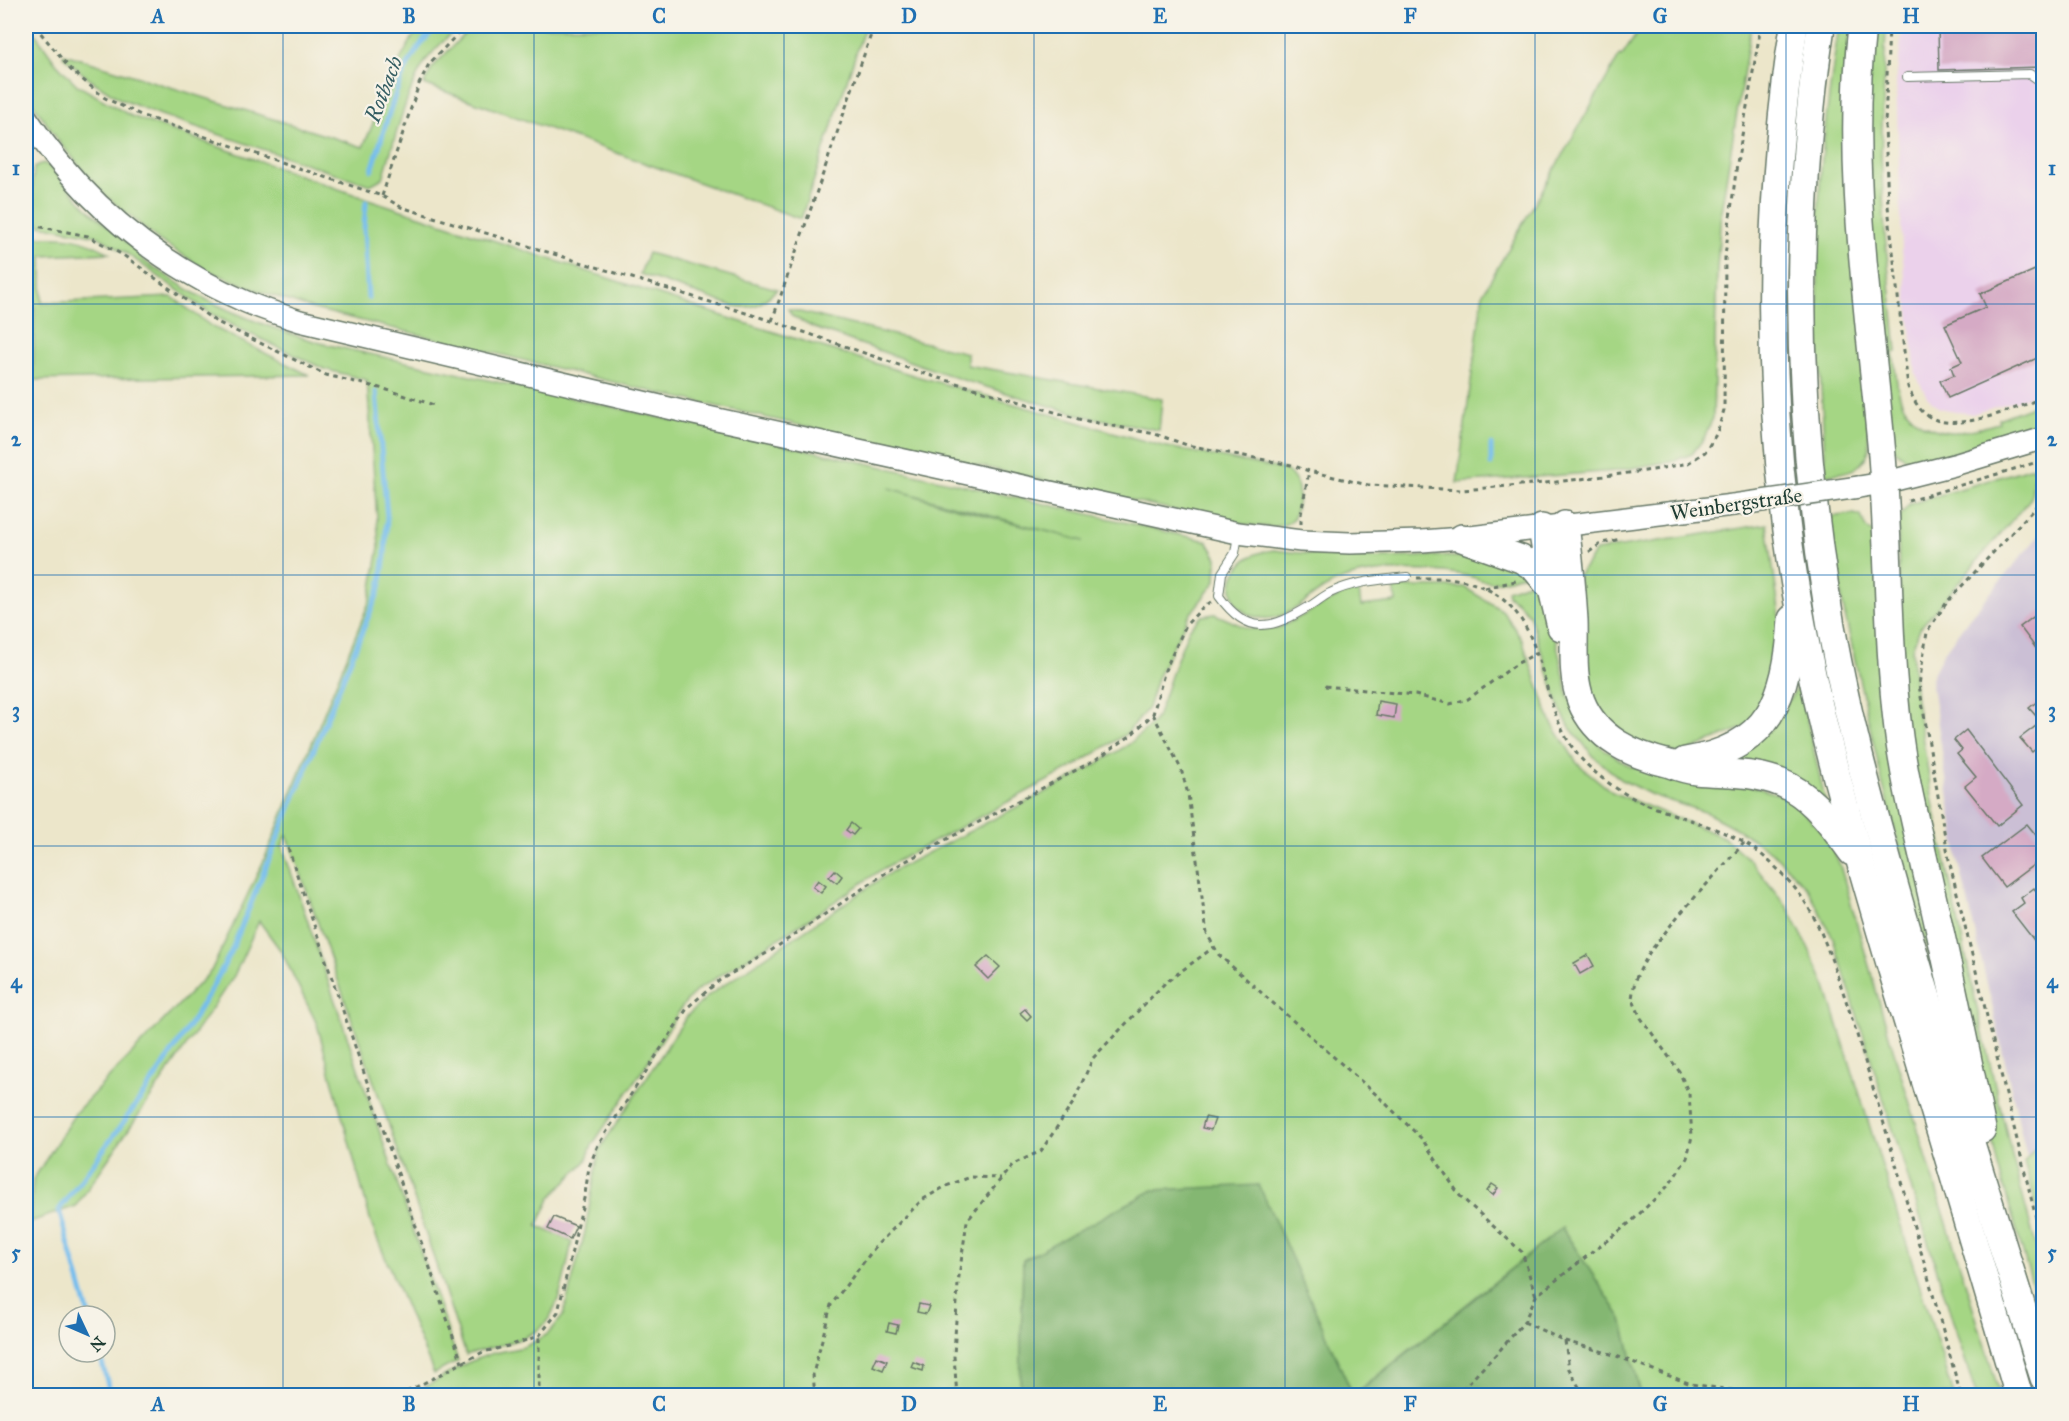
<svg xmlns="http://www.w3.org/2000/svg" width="2069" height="1421" font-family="'IM FELL Great Primer',serif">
<rect width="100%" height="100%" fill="#f7f3e8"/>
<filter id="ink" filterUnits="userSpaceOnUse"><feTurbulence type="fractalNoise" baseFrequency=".0167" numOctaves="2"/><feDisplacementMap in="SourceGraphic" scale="12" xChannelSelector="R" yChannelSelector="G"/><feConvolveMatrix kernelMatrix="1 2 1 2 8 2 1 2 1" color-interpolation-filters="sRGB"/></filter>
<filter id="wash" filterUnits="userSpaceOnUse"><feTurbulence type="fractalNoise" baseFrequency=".008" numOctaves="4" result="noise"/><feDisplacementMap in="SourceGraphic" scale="24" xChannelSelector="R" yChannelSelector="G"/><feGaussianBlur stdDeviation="1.35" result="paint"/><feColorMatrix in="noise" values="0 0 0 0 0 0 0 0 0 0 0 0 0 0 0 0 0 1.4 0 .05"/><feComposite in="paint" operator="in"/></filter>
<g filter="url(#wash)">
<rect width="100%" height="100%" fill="#ece6ca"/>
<!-- built -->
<path fill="#ebd1eb" d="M1903,26H2043L2044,390L2034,395L1972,414L1939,408L1927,397L1916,375L1902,250L1896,82Z"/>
<!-- industrial -->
<path fill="#cbbfd5" d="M2043,531L2044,1137L2027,1157L1958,858L1931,678L1944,652L1970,617Z"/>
<!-- green -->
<g fill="#a5d684" stroke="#628a5c" stroke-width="1.5" fill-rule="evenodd">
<path d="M26,26H30L56,63L77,85L131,116L353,194L735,320L916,376L1162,446L1286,470C1295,477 1300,487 1298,499C1297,504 1296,512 1294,517C1284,535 1239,523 1222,521L654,392L310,308L259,291L207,270L160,241L105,195L60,143L26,93Z"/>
<path d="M419,26H460C448,36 437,47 427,59C407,86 393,146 383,178L370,185L161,115L120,99L89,79L63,56L64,54L363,147L400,60Z"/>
<path d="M472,26H865L801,219L424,84L432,68Z"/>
<path d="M1642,26H1751L1721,211L1717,268L1713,418L1704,438L1692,454L1673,461L1615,471L1457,483L1483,293L1620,55L1622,56Z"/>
<path d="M1839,26H1853L1869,450C1861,472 1847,472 1826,475C1821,392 1816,309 1818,225C1820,158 1829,92 1839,26Z"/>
<path d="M1868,26H1886L1881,155L1885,236L1897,352L1893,353C1896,370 1896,393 1905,408C1909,414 1916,420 1922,424C1951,439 1970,430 1999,423L1998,419L2043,402V426L1983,445L1922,462L1906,459L1896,451L1889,442L1871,301Z"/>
<path d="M43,163L49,166L86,207L140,254L143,260C160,271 176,283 194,293C235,316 279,331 324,344L831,455L1207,541L1217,558L1216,581L1188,617L1157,678L1148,708L1126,734L1073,767L884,868L809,919L697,990L683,1005L644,1068L592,1145L586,1161L551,1197L537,1226L572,1242C566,1267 560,1318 536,1331C515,1344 489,1347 466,1355L405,1171L287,835L282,846L458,1361L434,1374L372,1226L317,1024L281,951L259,921L234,976L76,1206L30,1222L33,1180L76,1112L211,971L265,858L370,600L379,547L367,380L324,369L238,328L210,313L123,251L97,236L40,225C30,211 32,184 34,168ZM889,488L1083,541H1084L960,509Z"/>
<path d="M36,237C67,236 82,237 109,253L42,256V303L172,297L211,326L309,375L33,380Z"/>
<path d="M648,253L777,289C761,304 756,310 733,306L640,274Z"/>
<path d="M788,309L967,353V365L1162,399L1159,430L1084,416L963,380L812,327L792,316Z"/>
<path d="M2033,467L2034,474L2031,498L1920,628L1912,649L1916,700L1935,813L1980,1022L2013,1160L2043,1272V1321L1998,1167L1922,817L1901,703L1898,526L1901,515L1910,504Z"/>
<path d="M1854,514L1861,516L1866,528L1873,533L1963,1069L1918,919L1882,781L1843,606L1828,517Z"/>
<path d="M1767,524L1783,640L1757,722L1680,754L1634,744L1595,706L1587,680L1578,576L1596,551Z"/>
<path d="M1274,550L1319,555L1379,558L1437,556L1506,560L1529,572C1517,577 1498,584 1485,581C1481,581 1477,578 1472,577C1464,575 1454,573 1445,572C1418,570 1390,569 1364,574C1350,576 1337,581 1325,588C1306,599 1285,622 1261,618C1226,613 1222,573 1252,556C1258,552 1266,551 1274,550Z"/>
<path d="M1537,580L1545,593L1569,698L1600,746L1629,766L1679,778L1741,783L1788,797L1827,836L1840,865L1890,1039L2000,1395H1976L1833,938L1808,889L1774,854L1737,829L1707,813L1652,795L1622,780L1596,759L1571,729L1560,709L1529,614L1516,601L1508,596L1507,590Z"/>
<path d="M1394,587H1464L1503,611L1522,640L1551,722L1577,763L1612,792L1723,837L1750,860L1788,908L1808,947L1826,987L1954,1395H1641L1622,1319L1562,1228L1353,1395L1258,1185L1023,1260L1020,1395L409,1396L467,1363L490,1354L524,1347L534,1342L548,1334L563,1316L585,1232L599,1150L687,1016L709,995L891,872L1075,777L1128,745L1151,725L1158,715L1175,664L1189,629L1202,616L1215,614L1249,629H1277L1345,593L1359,591L1361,606L1396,602Z"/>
<path d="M1799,685L1826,804L1725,763L1770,729Z"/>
<path d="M2043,1138V1230L2024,1162Z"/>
</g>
<!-- forest -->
<g fill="#84b772" stroke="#527a53" stroke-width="1.5">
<path d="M1259,1185L1353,1395H1020L1023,1260L1153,1190Z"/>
<path d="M1562,1228L1622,1319L1641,1395H1355Z"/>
</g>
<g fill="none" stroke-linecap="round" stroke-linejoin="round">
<!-- stream -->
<g stroke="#74bded" stroke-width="5">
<path d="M372,170C388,121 398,60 438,26"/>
<path d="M366,202L364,228L368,298"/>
<path d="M1491,445V464"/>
<path d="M89,1316L59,1210C120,1127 184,1045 231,952L380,588L385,555L387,516L376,392"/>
<path d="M99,1352L111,1396"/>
</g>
</g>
<g id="blocks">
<!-- building -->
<g fill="#d5aac5">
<path d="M1938,26H2044V67L1939,70Z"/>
<path d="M2044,266V355L1948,398L1940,381L1954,375L1951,367L1962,362L1945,325L1986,307L1980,294Z"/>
<path d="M2044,609V659L2020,627Z"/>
<path d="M2044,696V725L2029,708Z"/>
<path d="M1378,701L1396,704L1394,718L1376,715Z"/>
<path d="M2040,723L2044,727V742L2032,752L2020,738Z"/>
<path d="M1966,730L2023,805L1997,826L1965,786L1976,777L1957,754L1962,750L1954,740Z"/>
<path d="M851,823L858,829L853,835L846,830Z"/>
<path d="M2027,824L2044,845V857L2004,887L1982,858Z"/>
<path d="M835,870L842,876L837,883L829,877Z"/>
<path d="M818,880L826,886L821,893L813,887Z"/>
<path d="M2034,888L2044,902V953L2012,912L2024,903L2021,898Z"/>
<path d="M1588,955L1594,966L1580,974L1574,963Z"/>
<path d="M988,956L1000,967L988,979L976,967Z"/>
<path d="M1025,1009L1031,1016L1027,1020L1020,1013Z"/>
<path d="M1205,1117L1215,1119L1211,1130L1202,1128Z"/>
<path d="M1492,1184L1498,1188L1493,1195L1487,1191Z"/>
<path d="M554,1217L576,1226L570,1239L548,1229Z"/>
<path d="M919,1304L929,1306L926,1314L917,1312Z"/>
<path d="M889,1323L898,1325L896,1333L887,1331Z"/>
<path d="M877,1357L887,1361L883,1370L873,1366Z"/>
<path d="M913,1362L924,1366L923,1371L911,1367Z"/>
</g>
</g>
</g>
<g filter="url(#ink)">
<use href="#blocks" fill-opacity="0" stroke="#677868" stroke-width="1.5"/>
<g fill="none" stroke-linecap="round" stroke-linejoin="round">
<!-- lane casing -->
<g stroke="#677868" stroke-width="10">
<g id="lane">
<path d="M1907,77L2030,74L2044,84"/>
<path d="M1238,535L1235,553L1222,573L1219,596C1248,637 1272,629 1310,606C1317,602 1323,596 1330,593C1354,581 1381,580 1407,577"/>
</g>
</g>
<!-- secondary casing -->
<g stroke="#677868" stroke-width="24">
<g id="secondary">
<path d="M26,117C81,200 152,261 244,301C262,309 281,315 300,321L694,414L1238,533L1301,541L1350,543L1422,541L1462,538L1733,505"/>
<path d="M1859,487L1883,483L1954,465L2044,438"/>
</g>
</g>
<!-- highway casing -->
<g stroke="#677868" stroke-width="30">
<g id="highway">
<path d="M1794,26C1767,200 1765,384 1791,559C1811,699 1852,835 1892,970C1935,1112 1977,1253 2019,1396"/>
<path d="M1821,26C1792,221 1796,413 1828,608C1844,708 1872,807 1900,905C1945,1064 1995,1221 2044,1378"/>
<path d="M1862,26C1847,162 1867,297 1880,433C1890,531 1886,631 1898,729C1904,779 1917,829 1928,878C1947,961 1965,1045 1982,1129"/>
<path d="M1565,525C1569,556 1572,588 1574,620C1575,647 1571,675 1581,701C1596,739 1633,755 1670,764C1678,767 1687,770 1696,771C1728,774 1760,771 1790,787C1816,801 1835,828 1852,852"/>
<path d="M1542,528L1552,589L1561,627"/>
<path d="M1462,538L1521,559L1534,567L1552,589"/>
<path d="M1685,761C1770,749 1788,696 1792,619"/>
</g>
</g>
<!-- path -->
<g stroke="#677868" stroke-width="3" stroke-dasharray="4.5 4.5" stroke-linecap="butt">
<path d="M35,26L71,70L105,98L143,116L382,196L401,207L772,321L922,373L1082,420L1155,434L1187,445L1291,465L1309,471L1368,485L1462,490L1556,482L1653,470L1688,463L1705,452L1717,433L1724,410L1725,256L1737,164L1761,26"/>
<path d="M1889,26L1885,125L1888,206L1908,387C1914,400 1919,413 1934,419C1959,431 2018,408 2044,397"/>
<path d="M26,152L30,166L32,277L26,395"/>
<path d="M382,196L419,84L429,64L465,26"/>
<path d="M31,225L88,236L123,255L215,321L326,375L384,389L434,405"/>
<path d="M772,321L874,26"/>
<path d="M2044,498L1947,602L1927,632L1919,685L1949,860L2044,1251"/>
<path d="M1908,501L2044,460"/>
<path d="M1301,524V514L1309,471"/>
<path d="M1589,552L1602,543L1621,539"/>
<path d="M1417,578C1432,578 1450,577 1465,581C1555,605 1530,696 1578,755C1593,773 1616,790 1637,800C1682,821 1734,827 1771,863C1783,874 1794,886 1803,899C1818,921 1827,947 1836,972C1853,1018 1866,1066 1881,1114C1909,1207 1935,1301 1961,1396"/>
<path d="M1485,588L1516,581"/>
<path d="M1325,686L1415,695L1450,704L1468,699L1518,663L1537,653"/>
<path d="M1153,714L1181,769L1188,794L1207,934L1219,955L1380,1098L1422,1139L1460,1196L1522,1252L1536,1296"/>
<path d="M288,848L462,1363"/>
<path d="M1524,1322L1565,1341L1611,1354L1691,1384L1770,1396"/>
<path d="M1565,1341L1569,1369L1584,1396"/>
<path d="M399,1396L483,1352L508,1346L539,1336L558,1312L585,1194L589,1167L598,1145L688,1007L720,980L772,950L893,868L1095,760L1130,736L1153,714L1165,670L1186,625L1202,608L1211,602"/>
<path d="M539,1396V1336"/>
<path d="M815,1396L813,1374L831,1305L876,1246L922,1200L946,1186L971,1177L1001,1178"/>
<path d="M957,1396L954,1356L958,1283L967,1221L1013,1164L1041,1151L1073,1103L1093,1058L1165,983L1214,947"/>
<path d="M1456,1396L1500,1350L1524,1322L1536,1296L1632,1221L1669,1185L1687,1158L1692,1136L1689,1094L1679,1071L1641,1018L1632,998L1635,980L1649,953L1678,916L1744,843"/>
</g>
<!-- lane -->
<use href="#lane" stroke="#fff" stroke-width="8"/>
<!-- secondary -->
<use href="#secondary" stroke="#fff" stroke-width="21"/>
<!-- highway -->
<use href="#highway" stroke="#fff" stroke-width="27"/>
<!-- secondary-bridge casing -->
<g stroke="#677868" stroke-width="24" stroke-linecap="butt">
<path id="secondary-bridge" d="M1733,505L1859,487"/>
</g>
<!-- secondary-bridge -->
<use href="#secondary-bridge" stroke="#fff" stroke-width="21"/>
</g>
</g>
<!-- grid -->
<path fill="none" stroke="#1f6fb2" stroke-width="1.5" stroke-opacity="0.55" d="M283,26V1396M534,26V1396M784,26V1396M1034,26V1396M1285,26V1396M1535,26V1396M1786,26V1396M26,304H2044M26,575H2044M26,846H2044M26,1117H2044"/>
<g text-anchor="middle" stroke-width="4.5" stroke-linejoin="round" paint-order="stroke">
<!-- street labels -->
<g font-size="21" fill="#1f3d34" stroke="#f7f3e8">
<text transform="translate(1736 504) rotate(-8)" y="7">Weinbergstraße</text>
</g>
<!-- water labels -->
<g font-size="22" font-style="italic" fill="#345d62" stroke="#f7f3e8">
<text transform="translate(383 89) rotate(-69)" y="8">Rotbach</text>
</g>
</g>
<!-- margin -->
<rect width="2069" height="1421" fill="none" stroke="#f7f3e8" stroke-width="66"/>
<!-- north arrow -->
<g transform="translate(87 1334) rotate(134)"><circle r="28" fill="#f7f3e8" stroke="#a1aaa0" stroke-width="1.5"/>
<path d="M0-4.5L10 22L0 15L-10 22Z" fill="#1f6fb2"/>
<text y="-9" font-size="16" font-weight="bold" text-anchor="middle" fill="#1f3d34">N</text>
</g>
<rect x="33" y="33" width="2003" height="1355" fill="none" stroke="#1f6fb2" stroke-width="2"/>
<g font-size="20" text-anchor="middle" font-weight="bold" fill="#1f6fb2">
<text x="158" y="23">A</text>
<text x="409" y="23">B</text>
<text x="659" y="23">C</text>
<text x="909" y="23">D</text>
<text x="1160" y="23">E</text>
<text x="1410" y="23">F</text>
<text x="1660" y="23">G</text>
<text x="1911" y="23">H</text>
<text x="16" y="175">1</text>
<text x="2052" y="175">1</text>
<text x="16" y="446">2</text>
<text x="2052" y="446">2</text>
<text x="16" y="717">3</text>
<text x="2052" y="717">3</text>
<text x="16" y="988">4</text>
<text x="2052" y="988">4</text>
<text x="16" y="1259">5</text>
<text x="2052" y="1259">5</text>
<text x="158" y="1411">A</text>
<text x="409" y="1411">B</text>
<text x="659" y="1411">C</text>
<text x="909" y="1411">D</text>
<text x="1160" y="1411">E</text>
<text x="1410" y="1411">F</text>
<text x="1660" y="1411">G</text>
<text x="1911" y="1411">H</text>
</g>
</svg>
